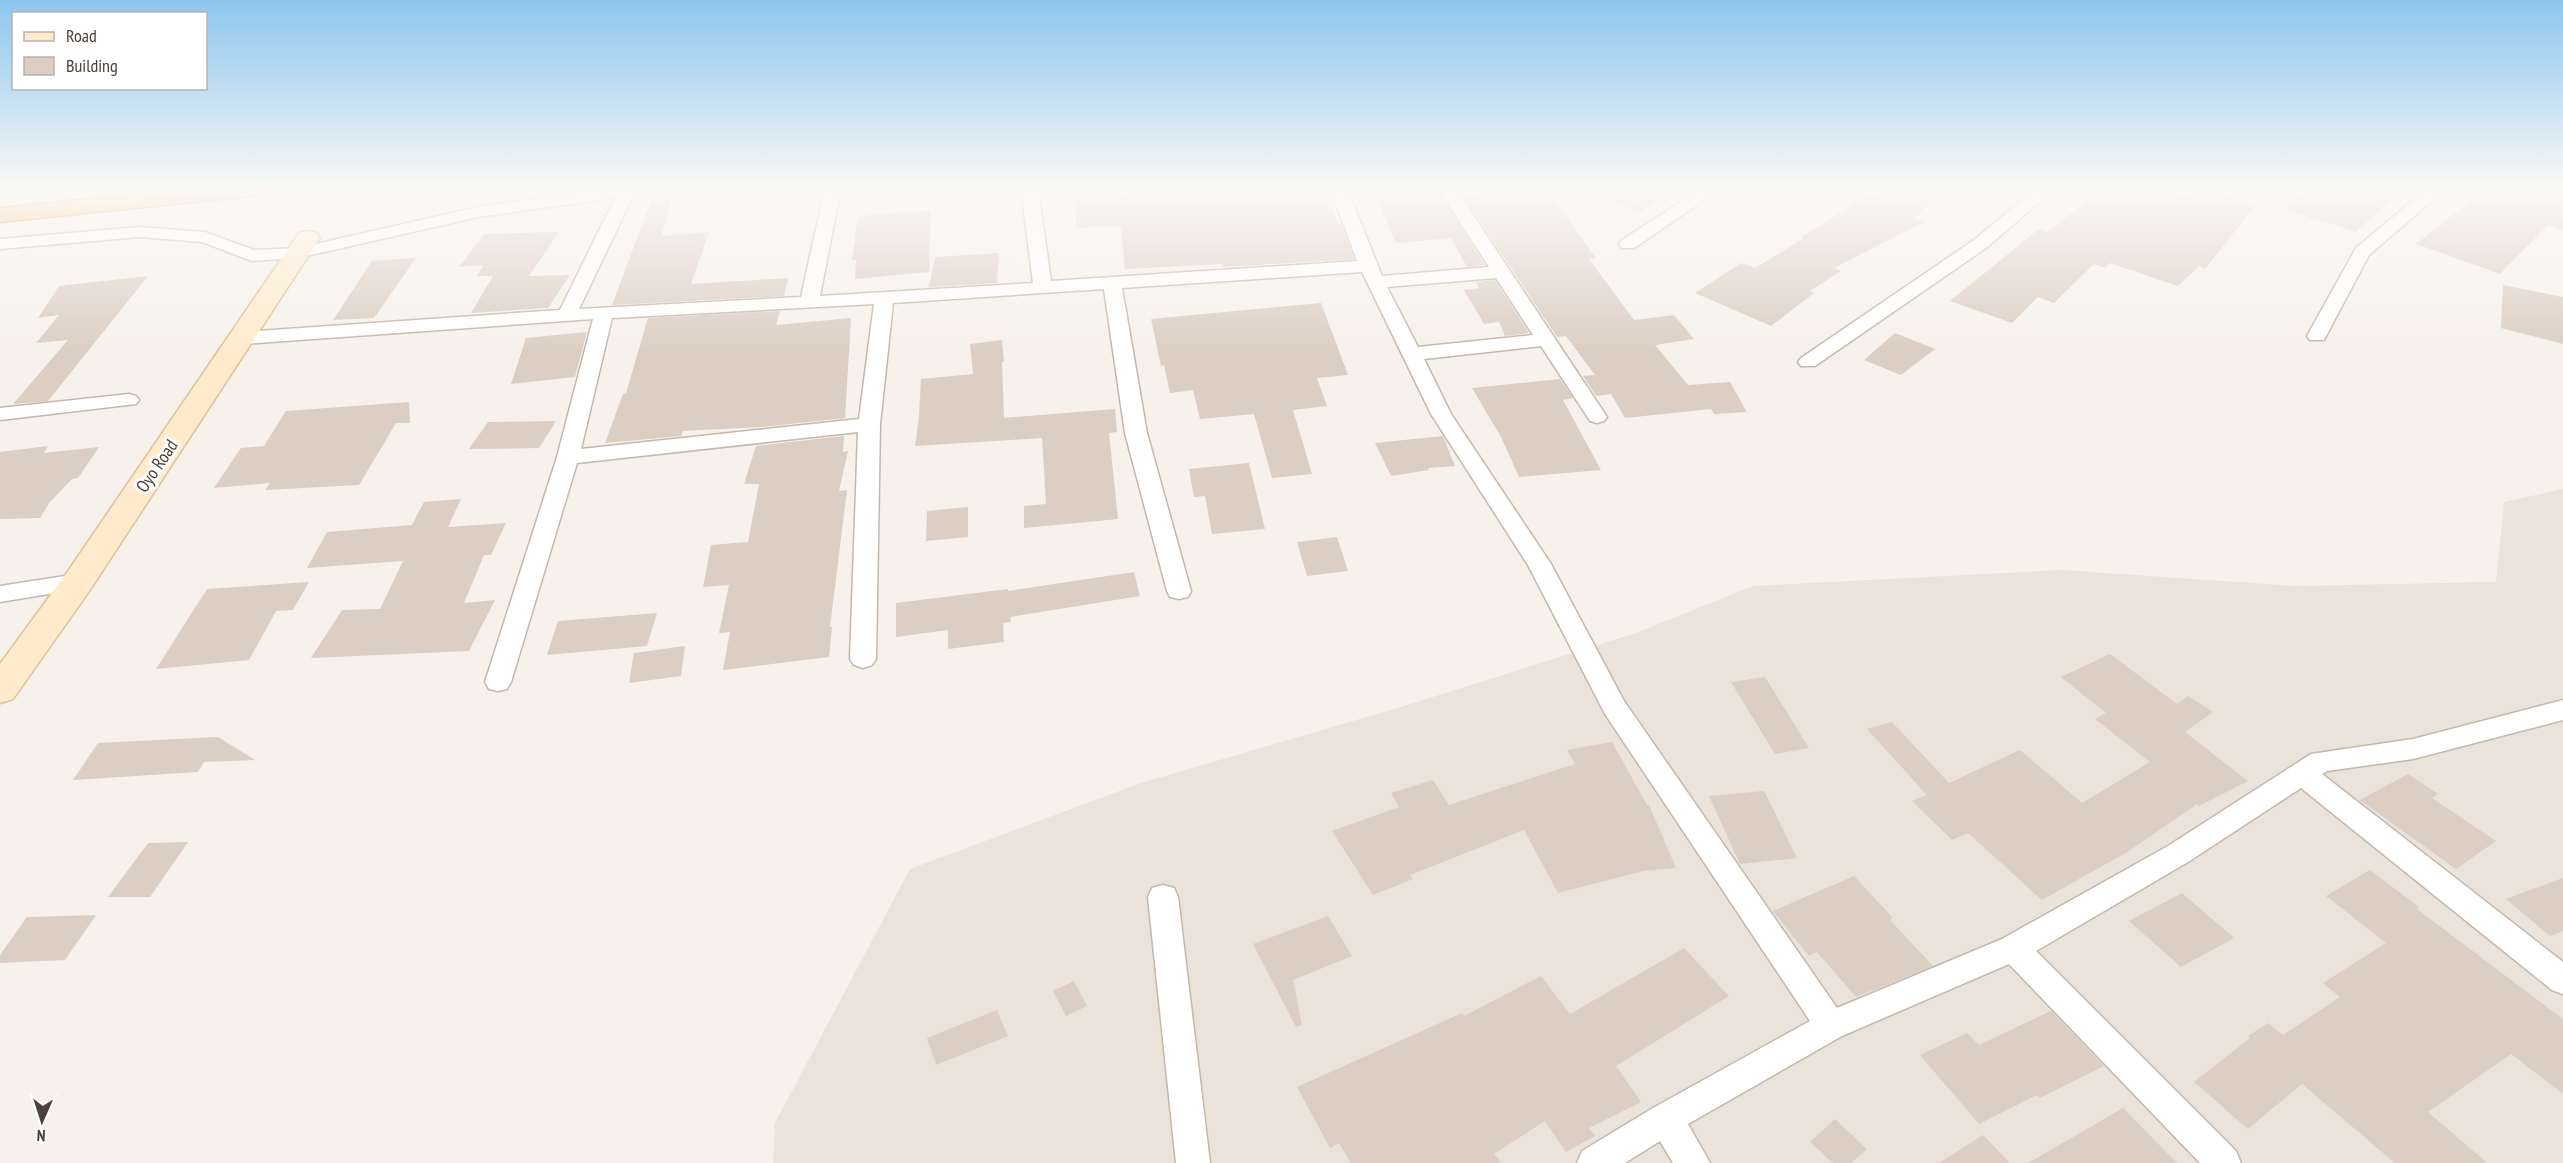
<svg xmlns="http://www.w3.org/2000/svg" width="2563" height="1163" font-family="'PT Sans Narrow',sans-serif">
<rect width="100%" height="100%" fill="#f6f1eb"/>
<!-- residential -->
<path fill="#ebe2d9" d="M2563,489V1163H773L775,1123L910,869L1141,783L1401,707L1636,633L1753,586L2062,570L2295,586L2496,582L2504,502Z"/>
<!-- building -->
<g fill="#dccec2">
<path d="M663,188H676L661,236L709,232L691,284L788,278L784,296L612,305L653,195L659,194Z"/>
<path d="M1278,188H1328L1338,224L1341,223L1354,259L1223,267V264L1125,269L1121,226L1076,228V200L1120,198V194L1187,192V194Z"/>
<path d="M1373,188H1436L1485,265L1467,267L1451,238L1396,243Z"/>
<path d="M1523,188H1546L1596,258L1589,259L1634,320L1674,315L1694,339L1655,345L1688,385L1730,382L1747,412L1714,414L1711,409L1625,418L1611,394L1596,396L1583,376L1595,375L1566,336L1557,337L1463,196Z"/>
<path d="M1582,188H1678L1639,212Z"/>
<path d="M1899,188H1943L1914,219L1924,222L1834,268L1841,271L1810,291L1814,293L1771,326L1695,293L1741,263L1755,268L1804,238L1801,237L1872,193L1888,199Z"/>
<path d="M2099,188H2157L2195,199L2211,190L2254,207L2205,269L2199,266L2178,286L2110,263L2105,268L2094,264L2054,303L2038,297L2012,323L1950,301L2039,229L2047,232L2092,198Z"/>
<path d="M2308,188H2404L2356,232L2283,209Z"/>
<path d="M2487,188H2563V230L2548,225L2500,274L2416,244Z"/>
<path d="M931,210L929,272L855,279L856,260H852L858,216Z"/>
<path d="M559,232L529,276L570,275L548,308L471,313L493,276H477L484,265L459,267L484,234Z"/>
<path d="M999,253L997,283L929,287L935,257Z"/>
<path d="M416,258L374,318L333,320L372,261Z"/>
<path d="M148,276L48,401L13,404L68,340L36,343L59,315L38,318L59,286Z"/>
<path d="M1495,280L1529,333L1505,336L1499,322L1484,324L1464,290L1479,288L1476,282Z"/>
<path d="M2503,285L2563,297V344L2501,328Z"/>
<path d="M1321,303L1348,375L1317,378L1327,406L1293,410L1312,474L1272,478L1254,414L1200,419L1193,390L1170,393L1164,365L1161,366L1151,319Z"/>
<path d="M780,311L776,325L851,318L845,418L761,427L683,431L681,436L605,443L623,394L626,393L648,318Z"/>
<path d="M587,332L575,377L511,384L526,338Z"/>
<path d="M1895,333L1935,349L1901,375L1864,360Z"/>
<path d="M1002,340L1004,362H1002L1004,418L1115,409L1117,432L1109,433L1118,519L1024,528V506L1046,504L1042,438L915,446L919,417L921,379L973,374L970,344Z"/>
<path d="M1560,379L1573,398L1563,400L1601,470L1519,477L1501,437L1472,388Z"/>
<path d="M409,402L410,423H396L359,485L265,490L270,483L214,488L241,448L264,446L286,411Z"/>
<path d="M556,421L539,448L469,449L488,422Z"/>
<path d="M844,436L843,452L848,451L839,491L847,490L830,627H832L829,657L723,670L730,632L719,633L729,585L703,587L711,545L748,542L759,484H744L756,446Z"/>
<path d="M1443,436L1455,466L1428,468L1429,470L1391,476L1375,443Z"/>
<path d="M48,446L44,453L99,447L78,478L72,479L50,502L40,518L0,519V452Z"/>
<path d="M1249,463L1265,529L1212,534L1205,496L1194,497L1189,469Z"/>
<path d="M461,499L448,527L506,523L491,555H484L464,603L495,600L469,651L311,658L342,610L380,609L403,561L307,568L327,532L412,525L424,502Z"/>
<path d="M968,507V537L926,541L927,511Z"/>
<path d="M1337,537L1348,571L1307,576L1297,542Z"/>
<path d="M1134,572L1140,596L1010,617L1011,622L1003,623L1004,642L948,649V630L896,637V603L1008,589V591Z"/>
<path d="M309,582L293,610L276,611L249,660L156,669L207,589Z"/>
<path d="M657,613L647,646L547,655L558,621Z"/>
<path d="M685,646L681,676L629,683L634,653Z"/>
<path d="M2110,654L2177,704L2188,696L2213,712L2185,732L2248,781L2199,806L2197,804L2129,851L2042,900L1968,833L1952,840L1912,801L1927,795L1867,729L1892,722L1949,783L2020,750L2082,803L2150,762L2095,719L2106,713L2061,677Z"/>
<path d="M1765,677L1809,748L1775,754L1731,682Z"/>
<path d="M218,737L255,760L204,762L198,772L73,780L98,743Z"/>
<path d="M1612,742L1647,805H1649L1676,868L1643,871L1558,893L1524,830L1410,875L1413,879L1373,895L1332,831L1399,807L1391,793L1433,780L1449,805L1575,764L1567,750Z"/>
<path d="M2408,774L2438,794L2432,798L2496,841L2456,869L2360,800Z"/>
<path d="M1764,791L1797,858L1740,864L1709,796Z"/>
<path d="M188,842L150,897H108L148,843Z"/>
<path d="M2370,870L2419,907L2417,909L2563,1019V1094L2511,1054L2428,1112L2487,1163H2395L2302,1084L2248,1129L2194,1082L2250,1038L2248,1036L2268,1023L2283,1035L2340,997L2323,983L2386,943L2326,896Z"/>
<path d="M1854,876L1893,918L1890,920L1933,966L1856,997L1817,952L1809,956L1773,911Z"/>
<path d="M2563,878V931L2550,936L2506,899Z"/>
<path d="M2182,893L2234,938L2181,967L2129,921Z"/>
<path d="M96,915L65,960L0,963V955L27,917Z"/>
<path d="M1328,916L1352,956L1293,980L1302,1025L1296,1027L1253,944Z"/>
<path d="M1684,948L1729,996L1616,1066L1641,1102L1589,1128L1595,1136L1566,1152L1545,1121L1494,1154L1502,1163H1351L1339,1143L1330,1148L1297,1087L1462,1013L1464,1016L1541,976L1570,1014Z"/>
<path d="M1074,981L1087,1006L1066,1016L1053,991Z"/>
<path d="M997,1010L1008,1036L936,1065L927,1038Z"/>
<path d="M2051,1011L2104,1066L2040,1098L2037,1095L1979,1124L1920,1055L1967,1033L1979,1045Z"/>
<path d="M2123,1108L2177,1163H2028Z"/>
<path d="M1835,1119L1867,1149L1851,1163H1833L1810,1142Z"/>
<path d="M1983,1135L2010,1163H1939Z"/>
</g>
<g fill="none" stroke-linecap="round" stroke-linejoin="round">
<!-- street casing -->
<g stroke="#c3b8ac" stroke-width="3">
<g id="street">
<path d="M613,188H661L659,192L633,196L579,309L801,297L825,188H841L820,296L1033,283L1021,188H1088L1080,193L1039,196L1051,281L1357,261L1330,188H1347L1382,276L1489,267L1438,188H1455L1607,417L1604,421L1597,423L1590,421L1541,346L1424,359L1451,414L1551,564L1624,701L1837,1008L2002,939L2168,846L2311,754L2413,739L2563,700V720L2413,759L2327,771L2322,774L2563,962V994L2552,990L2301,788L2188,862L2036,951L2236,1151L2241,1163H2200L2009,964L1842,1036L1688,1124L1710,1163H1673L1660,1141L1625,1163H1577L1582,1151L1653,1108L1810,1021L1605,714L1528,565L1431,414L1362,272L1122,288L1147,433L1191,591L1188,597L1179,599L1170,597L1167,591L1125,433L1104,289L893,303L880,424L876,659L872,665L863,668L854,665L850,659L858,432L577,463L511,682L507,689L498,691L489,689L485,682L557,457L593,319L243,344L236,342L233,338L236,334L243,332L560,310L615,198L478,217L298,258L252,261L202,242L140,237L0,249V239L140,227L205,232L254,250L298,248L478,207ZM1496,278L1533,335L1418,347L1387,287ZM874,304L859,419L581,449L612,318Z"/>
<path d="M1702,188H1722L1634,248H1622L1619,244L1622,240Z"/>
<path d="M2037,188H2056L1986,248L1815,366H1801L1798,362L1801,358L1974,240Z"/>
<path d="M2428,188H2447L2369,255L2324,340H2310L2307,336L2356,248Z"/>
<path d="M129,394L136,396L139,400L136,404L0,420V408Z"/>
<path d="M78,574L86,576L90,582L86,588L0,602V586Z"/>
<path d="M1163,885L1174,888L1178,897L1210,1163H1176L1148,897L1152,888Z"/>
</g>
</g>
<!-- secondary casing -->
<g stroke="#dcc19a" stroke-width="3">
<path id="secondary" d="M308,231L317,233L320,238L90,590L13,699L0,703V664L66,574L299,233Z"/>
</g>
<!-- highway casing -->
<g stroke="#e98a32" stroke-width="3">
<path id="highway" d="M190,188H272L269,193L261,195L0,222V208Z"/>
</g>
<!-- street -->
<use href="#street" fill="#fff" fill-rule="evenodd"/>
<!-- secondary -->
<use href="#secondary" fill="#ffebcc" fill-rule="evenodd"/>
<!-- highway -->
<use href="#highway" fill="#ffb96d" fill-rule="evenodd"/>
</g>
<!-- sky -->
<linearGradient id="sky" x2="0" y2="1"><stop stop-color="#8dc6ee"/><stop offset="0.54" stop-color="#fbf9f6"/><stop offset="1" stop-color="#fbf9f6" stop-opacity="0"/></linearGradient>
<rect width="2563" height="351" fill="url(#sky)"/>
<g text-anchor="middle" stroke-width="6" stroke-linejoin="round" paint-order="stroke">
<!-- street labels -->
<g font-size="18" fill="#4c4138" stroke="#fff">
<text transform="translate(157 466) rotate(-56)" y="6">Oyo Road</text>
</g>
</g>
<!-- legend -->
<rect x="12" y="12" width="195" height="78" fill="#ffffff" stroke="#b7b3af" stroke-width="1.5"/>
<rect x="24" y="32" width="30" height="9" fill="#ffebcc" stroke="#b7b3af" stroke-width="1.5"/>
<text x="66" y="42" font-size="18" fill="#4c4138">Road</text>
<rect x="24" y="57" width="30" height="18" fill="#dccec2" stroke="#b7b3af" stroke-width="1.5"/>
<text x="66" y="72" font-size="18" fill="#4c4138">Building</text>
<!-- north arrow -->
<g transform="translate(42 1121) rotate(183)" stroke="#ffffff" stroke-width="4.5" paint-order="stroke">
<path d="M0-4.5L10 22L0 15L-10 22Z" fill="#4c4138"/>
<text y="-9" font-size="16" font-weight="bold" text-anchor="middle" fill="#4c4138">N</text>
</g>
</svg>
